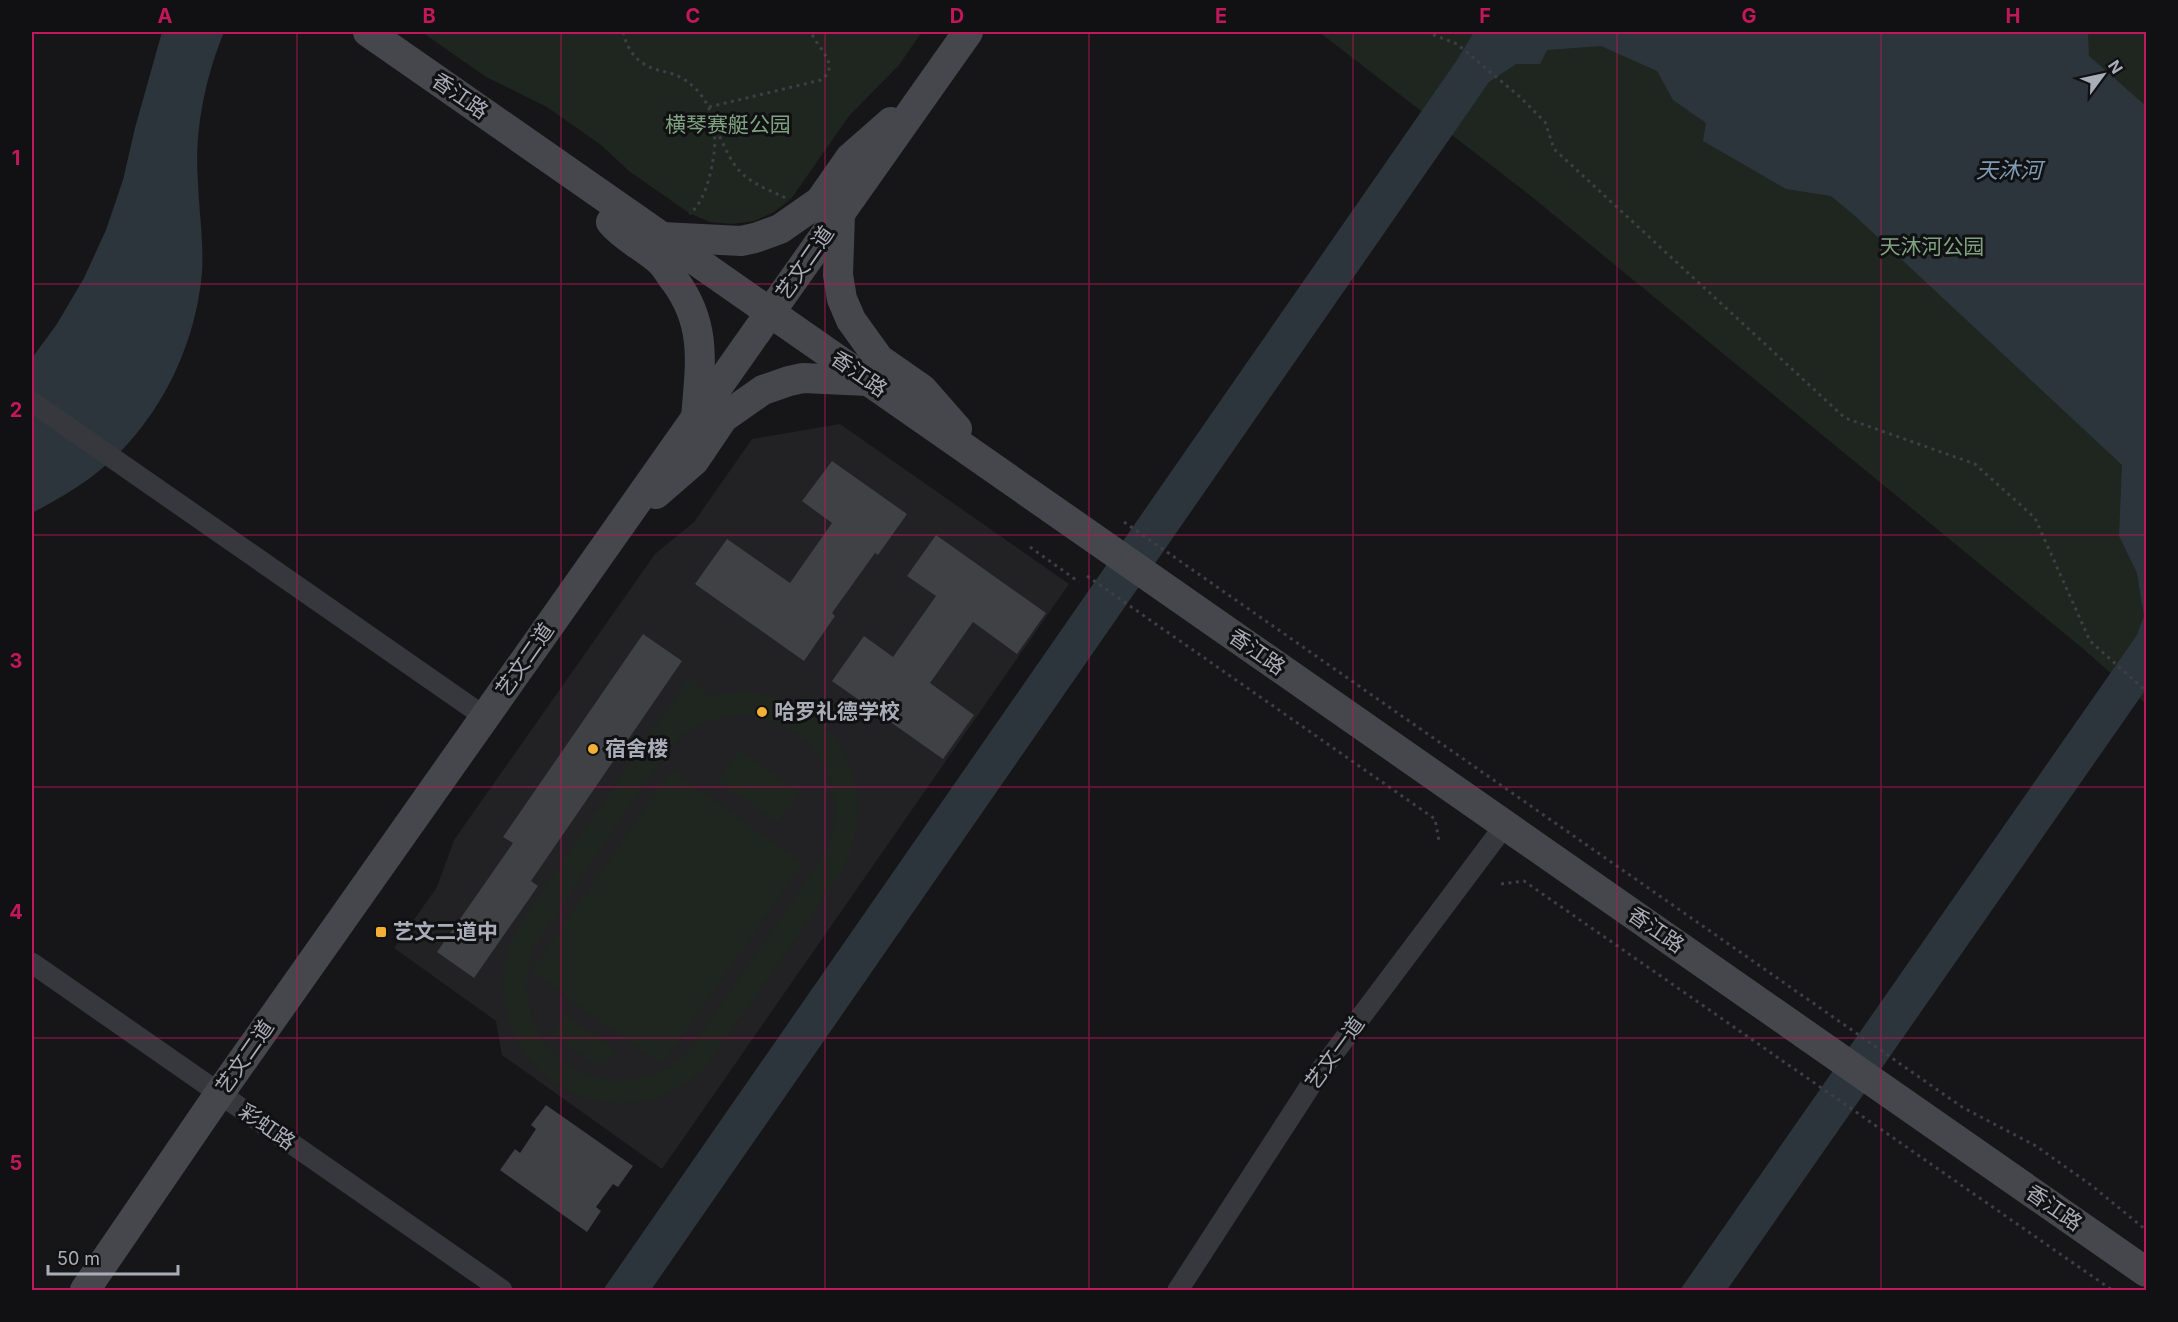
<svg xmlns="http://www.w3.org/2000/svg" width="2178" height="1322" font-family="Inter,'Noto Sans SC',sans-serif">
<rect width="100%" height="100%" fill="#161618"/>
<!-- built -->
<path fill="#222225" d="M840,424L1069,584L662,1169L502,1055L496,1021L394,948L437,887L454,840L655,554L694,522L752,439Z"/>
<!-- green -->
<g fill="#1e261f" fill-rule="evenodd">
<path d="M422,32H922L899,65L849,116L791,199L774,212L754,221L732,224L710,222L689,213L629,171L601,145L547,107L486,77Z"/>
<path d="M1319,32H2146V704L2081,647L1532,197Z"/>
<path d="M689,678L708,691L704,697C817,668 896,777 839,877L705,1068C690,1081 674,1093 655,1099C573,1122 498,1058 503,975C504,954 513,936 523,919ZM744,715C816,723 852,783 827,851L688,1052C607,1125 497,1046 535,945L673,743C695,725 716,716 744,715Z"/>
<path d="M740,750L800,792L778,823L718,781Z"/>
<path d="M672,770L803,863L662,1065L531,971Z"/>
<path d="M566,1015L615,1050L602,1069L553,1034Z"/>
</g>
<!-- water -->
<g fill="#2c353c">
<path d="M162,32H224C205,78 194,132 198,182C199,213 204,242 202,273C195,352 154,431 90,478C72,491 51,503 32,513V358L57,324L84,278L106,230L123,180L135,128Z"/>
<path d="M1474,32H2088L2089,56L2146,106V689L1727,1290H1680L2137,635L2144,616L2137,573L2119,536L2122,465L1855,216L1831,196L1786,189L1703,141L1706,123L1673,100L1657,71L1601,46L1547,50L1540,64H1516L1489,82L651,1290H603L1457,60Z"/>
</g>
<!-- building -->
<g fill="#404145">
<path d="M832,461L907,514L878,555L875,553L832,613L835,616L804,661L695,584L727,539L790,583L832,523L802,501Z"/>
<path d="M936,535L1046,613L1017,654L973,622L930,683L974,715L943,759L832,681L864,636L893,657L936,596L907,576Z"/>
<path d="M643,634L682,661L531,881L538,886L474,978L437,952L513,843L503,837Z"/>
<path d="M546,1105L633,1166L618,1187L613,1184L596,1207L601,1211L587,1232L500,1170L515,1149L520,1153L536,1129L531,1125Z"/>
</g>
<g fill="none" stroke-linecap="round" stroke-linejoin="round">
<!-- path -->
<g stroke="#3d3f44" stroke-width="3" stroke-dasharray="3 4.5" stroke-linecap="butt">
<path d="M623,32C627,50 638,65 658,70C665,72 672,73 680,77C711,94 719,127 713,160C710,178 704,201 690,214"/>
<path d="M1426,32L1457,44L1520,97L1545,122L1554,149L1845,418L1975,464L2035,518L2090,641L2146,691"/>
<path d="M709,107L821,80C842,65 817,48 811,32"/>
<path d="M716,130C723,142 728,157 737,168C749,183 769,190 786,198"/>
<path d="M1124,522L1962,1107L2036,1146L2091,1185L2146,1230"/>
<path d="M1030,547L1079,582"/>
<path d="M1087,576L1435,819L1439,841"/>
<path d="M1501,884L1524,881L2112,1290"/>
</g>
<!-- minor -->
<g stroke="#37383d" stroke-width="21">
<path d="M32,402L485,717"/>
<path d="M32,963L502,1290"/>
<path d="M1178,1290L1318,1074L1505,825"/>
</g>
<!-- secondary -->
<g stroke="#45474d" stroke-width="30">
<path d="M368,32L2146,1272"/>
<path d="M840,213L838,275L842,299L851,320L879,359L922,389L957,429"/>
<path d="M611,222C625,239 645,247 661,262C666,267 670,275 675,281C708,326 700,366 696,418"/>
<path d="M662,237L741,241L755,238L780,229L820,201L850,158L891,122"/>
<path d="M656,494L694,461L723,418L763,390L789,381L803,378L868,381"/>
<path d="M85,1290L219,1094L968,32"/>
</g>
</g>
<!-- grid -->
<path fill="none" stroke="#c2185b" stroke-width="1.5" stroke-opacity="0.55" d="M297,32V1290M561,32V1290M825,32V1290M1089,32V1290M1353,32V1290M1617,32V1290M1881,32V1290M32,284H2146M32,535H2146M32,787H2146M32,1038H2146"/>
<!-- markers -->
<g fill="#f2b134" stroke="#111113" stroke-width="2">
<circle cx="762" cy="712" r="6"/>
<circle cx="593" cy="749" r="6"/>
<rect x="375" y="926" width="12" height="12" rx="3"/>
</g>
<g text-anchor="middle" stroke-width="6" stroke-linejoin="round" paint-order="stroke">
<!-- street labels -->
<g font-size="21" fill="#a8adb8" stroke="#111113">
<text transform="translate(460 96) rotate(35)" y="7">香江路</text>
<text transform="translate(805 263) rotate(-55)" y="7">艺文二道</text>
<text transform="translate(859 374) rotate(35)" y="7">香江路</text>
<text transform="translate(1257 652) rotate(35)" y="7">香江路</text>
<text transform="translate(525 660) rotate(-55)" y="7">艺文二道</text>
<text transform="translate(1656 930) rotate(35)" y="7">香江路</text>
<text transform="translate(1335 1053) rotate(-54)" y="7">艺文一道</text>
<text transform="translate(245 1057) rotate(-55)" y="7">艺文二道</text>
<text transform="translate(267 1127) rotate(35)" y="7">彩虹路</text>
<text transform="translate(2054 1208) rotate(35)" y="7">香江路</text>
</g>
<!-- park labels -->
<g font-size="21" fill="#7fa381" stroke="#111113">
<text x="728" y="132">横琴赛艇公园</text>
<text x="1932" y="254">天沐河公园</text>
</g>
<!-- poi labels -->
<g font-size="21" font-weight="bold" fill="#a8adb8" stroke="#111113" text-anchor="start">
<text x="774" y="719">哈罗礼德学校</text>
<text x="605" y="756">宿舍楼</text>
<text x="393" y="939">艺文二道中</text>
</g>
<!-- water labels -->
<g font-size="22" font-style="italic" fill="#7f9bb3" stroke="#111113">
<text x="2009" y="178">天沐河</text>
</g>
</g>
<!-- border -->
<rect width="2178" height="1322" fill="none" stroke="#111113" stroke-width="66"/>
<!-- north arrow -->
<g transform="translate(2103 75) rotate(57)" stroke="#111113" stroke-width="4.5" paint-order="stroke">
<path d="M0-4.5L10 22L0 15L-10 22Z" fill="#a8adb8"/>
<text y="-9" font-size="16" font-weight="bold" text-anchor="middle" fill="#a8adb8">N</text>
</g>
<!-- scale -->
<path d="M48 1265v9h130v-9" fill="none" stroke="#a8adb8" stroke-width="3"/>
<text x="57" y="1265" font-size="18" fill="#a8adb8" stroke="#111113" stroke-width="4.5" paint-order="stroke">50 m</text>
<rect x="33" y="33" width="2112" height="1256" fill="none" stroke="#c2185b" stroke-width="2"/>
<g font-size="20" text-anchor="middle" font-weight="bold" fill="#c2185b">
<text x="165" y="23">A</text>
<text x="429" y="23">B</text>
<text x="693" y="23">C</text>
<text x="957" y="23">D</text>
<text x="1221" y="23">E</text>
<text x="1485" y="23">F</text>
<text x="1749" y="23">G</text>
<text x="2013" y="23">H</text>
<text x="16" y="165">1</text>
<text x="16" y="417">2</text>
<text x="16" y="668">3</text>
<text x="16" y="919">4</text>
<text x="16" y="1170">5</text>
</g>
</svg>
